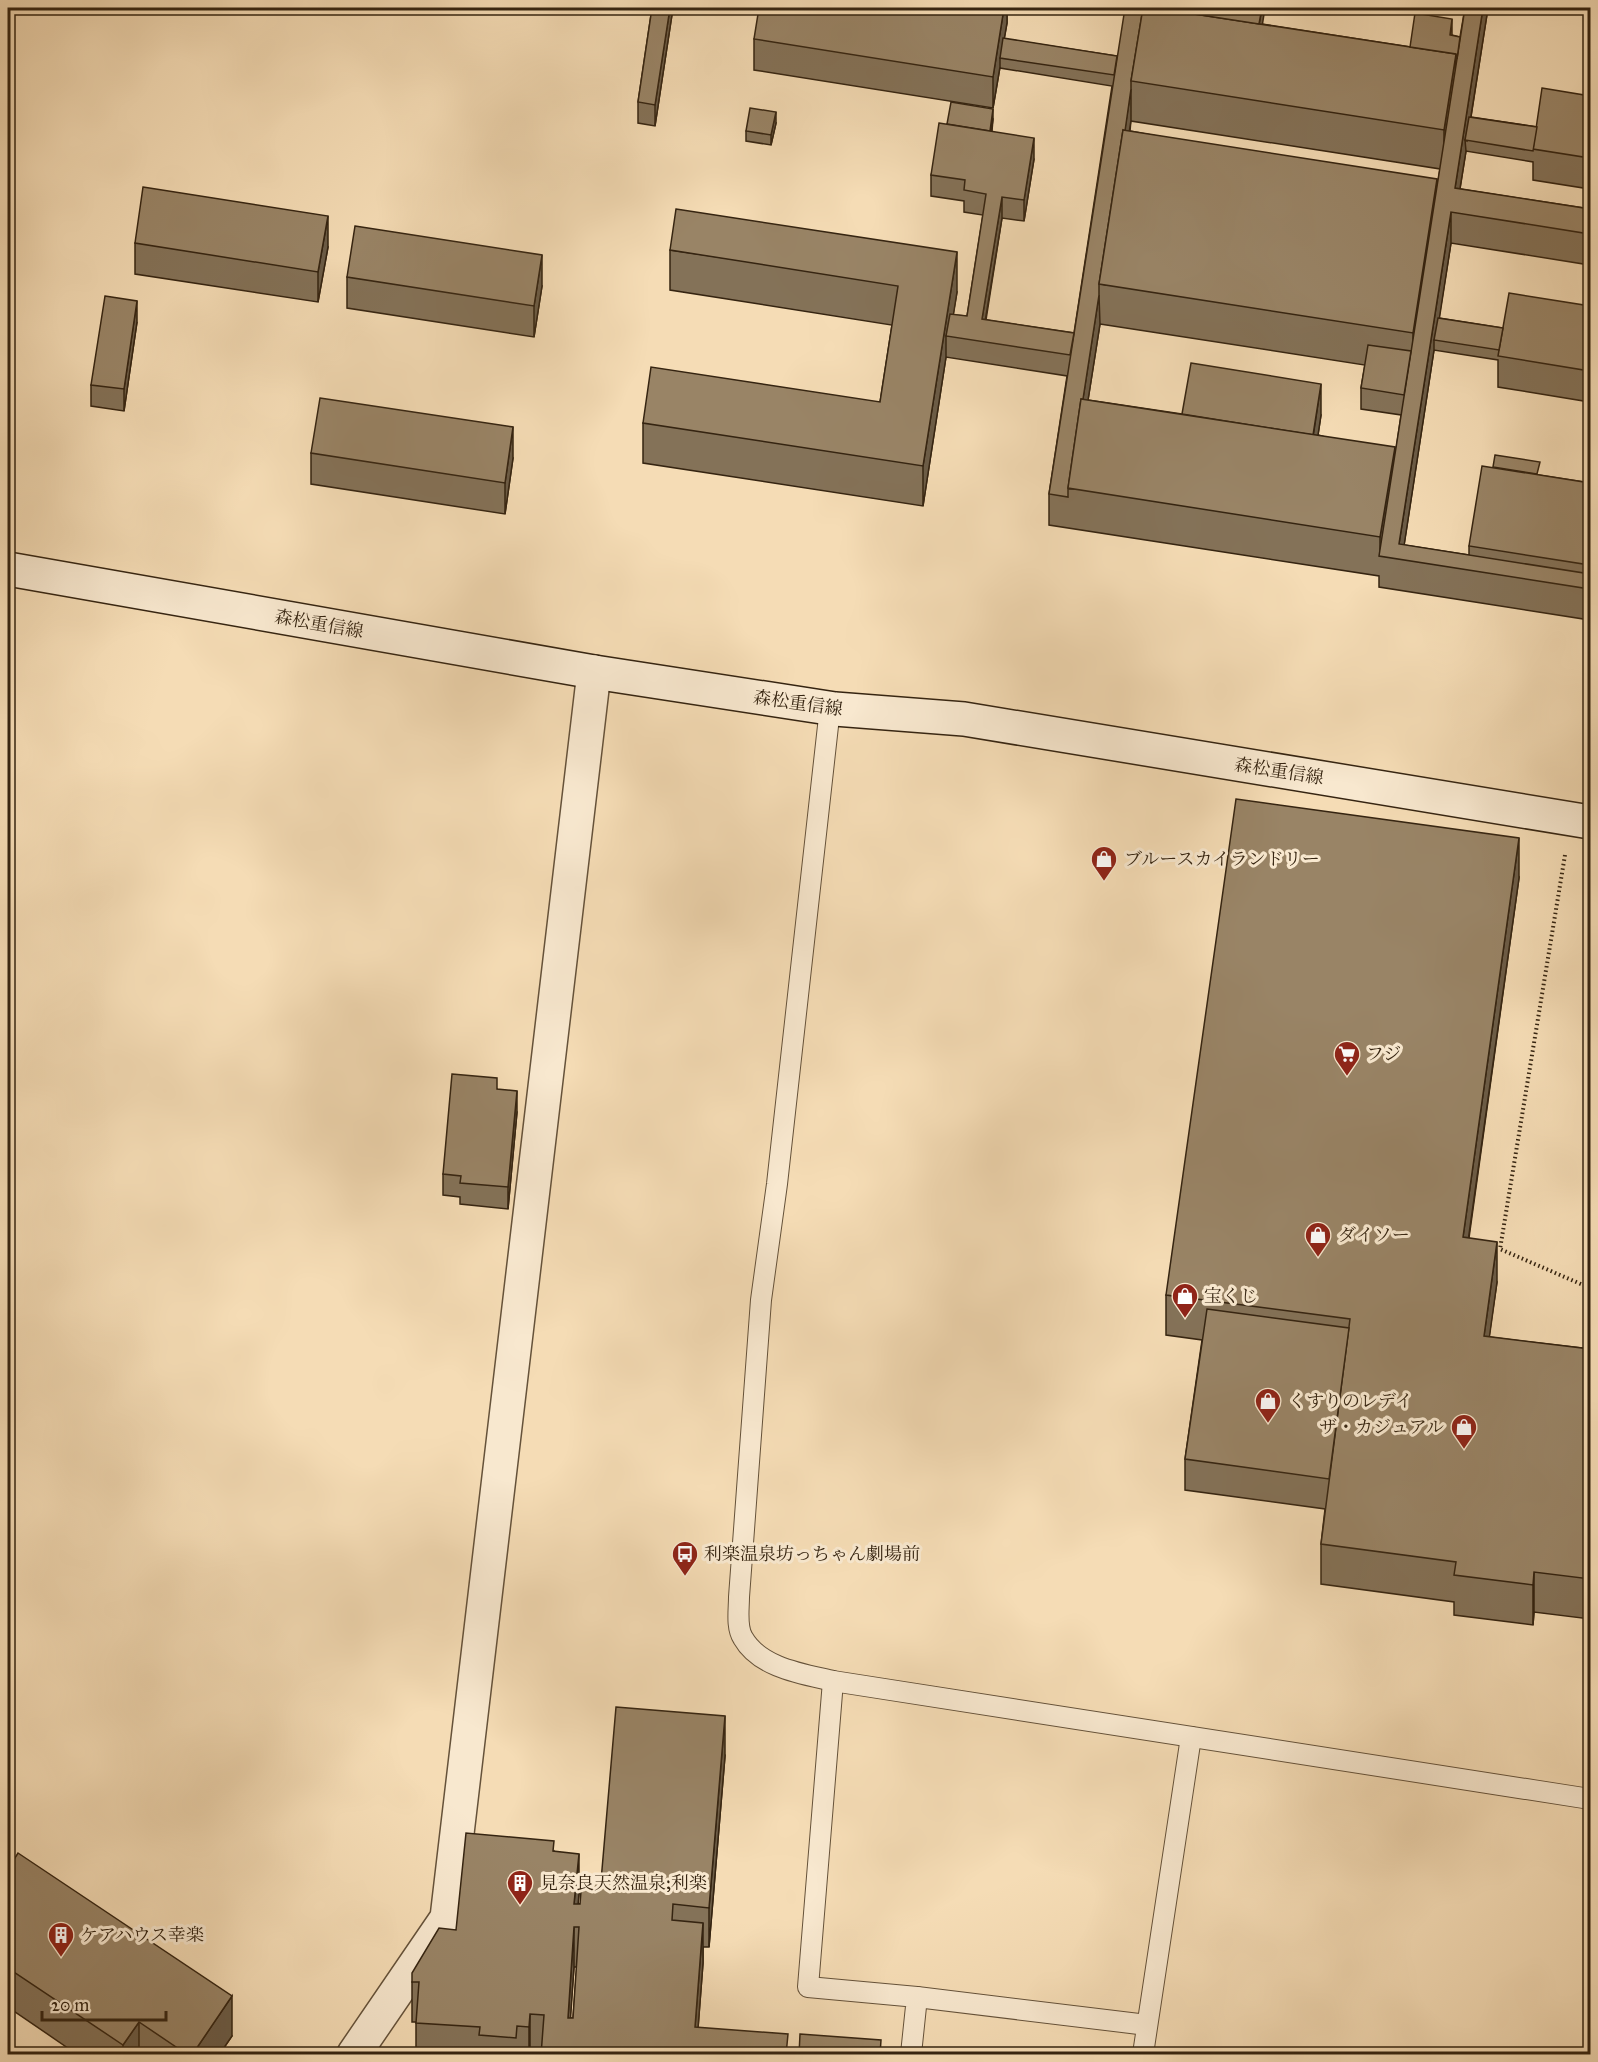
<svg xmlns="http://www.w3.org/2000/svg" width="1598" height="2062" font-family="'IM FELL Great Primer','Noto Serif JP',serif">
<rect width="100%" height="100%" fill="#f5dcb5"/>
<filter id="stains"><feTurbulence type="fractalNoise" baseFrequency=".00333" numOctaves="4"/><feColorMatrix values="0 0 0 0 .2 0 0 0 0 .09 0 0 0 0 .02 0 0 0 .5 -.17"/></filter>
<radialGradient id="worn" r=".72"><stop offset=".6" stop-color="#630" stop-opacity="0"/><stop offset="1" stop-color="#630" stop-opacity=".3"/></radialGradient>
<g fill="none" stroke-linecap="round" stroke-linejoin="round">
<!-- service casing -->
<g stroke="#65523a" stroke-width="22">
<g id="service">
<path d="M830,708L777,1184L761,1300L739,1597C739,1610 736,1627 743,1638C760,1668 803,1674 833,1681L1590,1799"/>
<path d="M833,1681L808,1987L917,1997L911,2054"/>
<path d="M917,1997L1147,2025"/>
<path d="M1143,2054L1191,1737"/>
</g>
</g>
<!-- minor casing -->
<g stroke="#65523a" stroke-width="36">
<path id="minor" d="M354,2054L447,1918L594,672"/>
</g>
<!-- secondary casing -->
<g stroke="#352411" stroke-width="36">
<path id="secondary" d="M8,569L594,672L835,709L964,719L1590,822"/>
</g>
<!-- path -->
<path stroke="#352411" stroke-width="4" stroke-dasharray="1.5 3" stroke-linecap="butt" d="M1565,855L1500,1249L1590,1288"/>
<!-- service -->
<use href="#service" stroke="#f8e8cf" stroke-width="20"/>
<!-- minor -->
<use href="#minor" stroke="#f8e8cf" stroke-width="33"/>
<!-- secondary -->
<use href="#secondary" stroke="#f8e8cf" stroke-width="33"/>
</g>
<!-- wall -->
<g fill="#847258" stroke="#352411" stroke-width="1.5" fill-rule="evenodd">
<path d="M652,8H673L655,126L638,123V102Z"/>
<path d="M1007,8V23L1004,39L1117,56L1262,24L1410,47L1452,35L1460,37L1465,8H1488L1471,117L1537,127L1590,96V189L1533,180V162L1466,151L1460,189L1590,209V265L1451,243L1439,318L1503,328L1590,306V402L1498,387V360L1434,350L1404,545L1469,555V546L1539,475L1590,483V620L1379,587V576L1049,525V494L1067,376L946,357L923,506L643,463V423L880,402L892,325L670,290V250L957,292L953,315L967,316L983,215L964,212V201L931,196V175L947,124L993,119L992,131L1034,159L1024,221L1002,218L986,320L1074,333L1112,86L1000,68V67L993,108L754,70V39ZM1131,120V121L1440,169L1437,188L1130,131ZM1100,324L1365,365L1361,388V409L1401,415L1395,457L1318,435L1321,415L1182,414L1088,400Z"/>
<path d="M776,123L771,145L746,141V131Z"/>
<path d="M135,243L328,247L318,302L135,274Z"/>
<path d="M347,277L542,286L534,337L347,308Z"/>
<path d="M137,322L124,411L91,406V385Z"/>
<path d="M311,453L513,458L505,514L311,484Z"/>
<path d="M1519,878L1469,1238L1497,1282L1489,1337L1590,1349V1619L1534,1612L1533,1625L1454,1615V1602L1321,1584V1544L1325,1509L1185,1490V1459L1202,1340L1166,1335V1295Z"/>
<path d="M497,1089L517,1112L508,1209L460,1204V1197L443,1195V1174Z"/>
<path d="M725,1756L709,1947H703V1963L698,2028L788,2055H416V2022H412V1982L456,1930L554,1851L579,1894L578,1904H580L601,1881ZM574,1967H577L573,2018H570Z"/>
<path d="M8,1869L232,2036L219,2055H78L8,2007Z"/>
</g>
<!-- shaded-wall -->
<g fill="#6b5c47" stroke="#352411" stroke-width="1.5">
<path d="M670,8H673L655,126V105Z"/>
<path d="M1004,8H1007V23L1001,58H1000V67L993,108V77Z"/>
<path d="M1262,8H1265L1258,52V31Z"/>
<path d="M1483,8H1488L1467,141L1465,140L1466,151L1456,213L1455,188Z"/>
<path d="M1452,19V40L1450,35Z"/>
<path d="M1456,54V94L1444,170V130Z"/>
<path d="M1131,89V120L1106,285L1101,284Z"/>
<path d="M993,109V119L989,148V137Z"/>
<path d="M776,112V123L771,145V135Z"/>
<path d="M1034,138V159L1024,221V200Z"/>
<path d="M1437,179V219L1413,352V333Z"/>
<path d="M1002,197V218L982,340V319Z"/>
<path d="M1451,212V243L1436,340H1434V350L1402,559L1399,544Z"/>
<path d="M328,216V247L318,302V272Z"/>
<path d="M957,252V292L950,336H946V357L923,506V466Z"/>
<path d="M542,255V286L534,337V306Z"/>
<path d="M1099,295L1100,324L1074,489H1069Z"/>
<path d="M137,301V322L124,411V389Z"/>
<path d="M1321,384V415L1312,475V444Z"/>
<path d="M513,427V458L505,514V483Z"/>
<path d="M1395,447V487L1380,556V537Z"/>
<path d="M1519,838V878L1463,1277V1237Z"/>
<path d="M517,1091V1112L508,1209V1187Z"/>
<path d="M1497,1242V1282L1484,1376V1336Z"/>
<path d="M1534,1572V1612L1533,1625V1585Z"/>
<path d="M725,1716V1756L709,1947V1908Z"/>
<path d="M579,1854V1894L576,1927L574,1904Z"/>
<path d="M703,1923V1963L696,2055L695,2027Z"/>
<path d="M574,1927V1967L568,2055V2018Z"/>
<path d="M232,1996V2036L219,2055H192Z"/>
<path d="M530,2014V2054L529,2055V2027Z"/>
<path d="M139,2022V2055H123V2045Z"/>
</g>
<!-- building -->
<g fill="#998466" stroke="#352411" stroke-width="1.5" fill-rule="evenodd">
<path d="M652,8H670L655,105L638,102Z"/>
<path d="M759,8H1004L993,77L754,39Z"/>
<path d="M1125,8H1143L1131,81V89L1125,131L1123,130L1099,284V295L1083,399H1081L1068,488V497L1049,494Z"/>
<path d="M1143,8H1155L1456,54L1444,130L1131,81Z"/>
<path d="M1155,8H1262L1259,24Z"/>
<path d="M1465,8H1483L1455,188L1590,209V234L1451,212L1399,544L1590,574V589L1379,556Z"/>
<path d="M1415,13L1452,19L1450,35L1460,37L1457,59L1456,54L1410,47Z"/>
<path d="M1003,38L1117,56L1114,75L1000,58Z"/>
<path d="M1542,88L1590,96V158L1533,149Z"/>
<path d="M951,102L993,109L990,131L947,124Z"/>
<path d="M750,108L776,112L771,135L746,131Z"/>
<path d="M1469,117L1537,127L1533,151L1465,140Z"/>
<path d="M939,123L1034,138L1024,200L1002,197L982,319L1074,333L1070,355L946,336L950,314L967,316L986,194L964,190L965,180L931,175Z"/>
<path d="M1123,130L1437,179L1413,333L1099,284Z"/>
<path d="M143,187L328,216L318,272L135,243Z"/>
<path d="M676,209L957,252L923,466L643,423L651,367L880,402L898,286L670,250Z"/>
<path d="M355,226L542,255L534,306L347,277Z"/>
<path d="M1509,293L1590,306V371L1498,356Z"/>
<path d="M105,296L137,301L124,389L91,385Z"/>
<path d="M1438,318L1503,328L1499,350L1434,340Z"/>
<path d="M1368,345L1411,351L1404,395L1361,388Z"/>
<path d="M1191,363L1321,384L1313,435L1182,414Z"/>
<path d="M320,398L513,427L505,483L311,453Z"/>
<path d="M1081,399L1395,447L1380,537L1068,488Z"/>
<path d="M1495,455L1540,462L1537,474L1493,467Z"/>
<path d="M1482,466L1590,483V565L1469,546Z"/>
<path d="M1236,799L1519,838L1463,1237L1497,1242L1484,1336L1590,1349V1579L1534,1572L1533,1585L1454,1575L1456,1562L1321,1544L1350,1319L1166,1295Z"/>
<path d="M452,1074L497,1078V1089L517,1091L508,1187L460,1183L461,1176L443,1174Z"/>
<path d="M1207,1309L1349,1328L1329,1479L1185,1459Z"/>
<path d="M616,1707L725,1716L709,1908L673,1904L672,1920L703,1923L695,2027L788,2034L786,2055H541L544,2015L530,2014L529,2027L517,2026L516,2038L479,2035L480,2027L416,2023L419,1982H412V1973L439,1928L456,1930L466,1833L554,1841L553,1851L579,1854L574,1904H580L582,1879L601,1881ZM574,1927H579L573,2018H568Z"/>
<path d="M18,1853L232,1996L192,2055H188L139,2022L123,2045L8,1968V1869Z"/>
<path d="M800,2034L881,2040L880,2055H799Z"/>
</g>
<!-- icons -->
<defs>
<g id="shop-pin" transform="scale(1.35)"><path d="M0 17L-7.5 6A9.5 9.5 0 1 1 7.5 6Z" fill="#8f2418" stroke="#f8e8cf"/><path d="M-5-2.5h2.3a2.7 3.5 0 0 1 5.4 0H5L5.5 6h-11ZM-1.5-2.5h3a1.5 2.3 0 0 0-3 0Z" fill="#fff"/></g>
<g id="supermarket-pin" transform="scale(1.35)"><path d="M0 17L-7.5 6A9.5 9.5 0 1 1 7.5 6Z" fill="#8f2418" stroke="#f8e8cf"/><path d="M-6-5.5h2.5l.6 2H6L4.5 2H-2.5L-4.4-4H-6ZM-1.5 3.2a1.3 1.3 0 1 0 .1 0ZM3 3.2a1.3 1.3 0 1 0 .1 0Z" fill="#fff"/></g>
<g id="bus-pin" transform="scale(1.35)"><path d="M0 17L-7.5 6A9.5 9.5 0 1 1 7.5 6Z" fill="#8f2418" stroke="#f8e8cf"/><path d="M-5-6H5V4H4V6H2V4H-2V6H-4V4H-5ZM-3.5-4V0h7V-4ZM-3.5 1.2v1.5H-2V1.2ZM2 1.2v1.5H3.5V1.2Z" fill="#fff"/></g>
<g id="building-pin" transform="scale(1.35)"><path d="M0 17L-7.5 6A9.5 9.5 0 1 1 7.5 6Z" fill="#8f2418" stroke="#f8e8cf"/><path d="M-4-6H4V6H1V3H-1V6H-4ZM-2.5-4.3h1.7v1.8h-1.7ZM.8-4.3h1.7v1.8H.8ZM-2.5-1h1.7V.8h-1.7ZM.8-1h1.7V.8H.8Z" fill="#fff"/></g>
</defs>
<g fill-rule="evenodd">
<use href="#shop-pin" x="1104" y="859"/>
<use href="#supermarket-pin" x="1347" y="1054"/>
<use href="#shop-pin" x="1318" y="1235"/>
<use href="#shop-pin" x="1185" y="1296"/>
<use href="#shop-pin" x="1268" y="1401"/>
<use href="#shop-pin" x="1464" y="1427"/>
<use href="#bus-pin" x="685" y="1554"/>
<use href="#building-pin" x="520" y="1883"/>
<use href="#building-pin" x="61" y="1935"/>
</g>
<g text-anchor="middle" stroke-width="6" stroke-linejoin="round" paint-order="stroke">
<!-- street labels -->
<g font-size="18" fill="#352411" stroke="#f8e8cf">
<text transform="translate(319 624) rotate(10)" y="6">森松重信線</text>
<text transform="translate(798 703) rotate(8)" y="6">森松重信線</text>
<text transform="translate(1279 771) rotate(9)" y="6">森松重信線</text>
</g>
<!-- poi labels -->
<g font-size="18" fill="#352411" stroke="#f8e8cf" text-anchor="start">
<text x="1124" y="865">ブルースカイランドリー</text>
<text x="1366" y="1060">フジ</text>
<text x="1338" y="1241">ダイソー</text>
<text x="1204" y="1302">宝くじ</text>
<text x="1288" y="1407">くすりのレデイ</text>
<text x="1444" y="1433" text-anchor="end">ザ・カジュアル</text>
<text x="704" y="1560">利楽温泉坊っちゃん劇場前</text>
<text x="540" y="1889">見奈良天然温泉;利楽</text>
<text x="80" y="1941">ケアハウス幸楽</text>
</g>
</g>
<!-- margin -->
<rect width="1598" height="2062" fill="none" stroke="#f5dcb5" stroke-width="30"/>
<rect x="9" y="9" width="1580" height="2044" fill="none" stroke="#352411" stroke-width="3"/>
<rect x="15" y="15" width="1568" height="2032" fill="none" stroke="#352411" stroke-width="1.5"/>
<!-- scale -->
<path d="M42 2011v9h124v-9" fill="none" stroke="#352411" stroke-width="3"/>
<text x="51" y="2011" font-size="18" fill="#352411" stroke="#f8e8cf" stroke-width="4.5" paint-order="stroke">20 m</text>
<rect width="100%" height="100%" filter="url(#stains)"/>
<rect width="100%" height="100%" fill="url(#worn)"/>
</svg>
